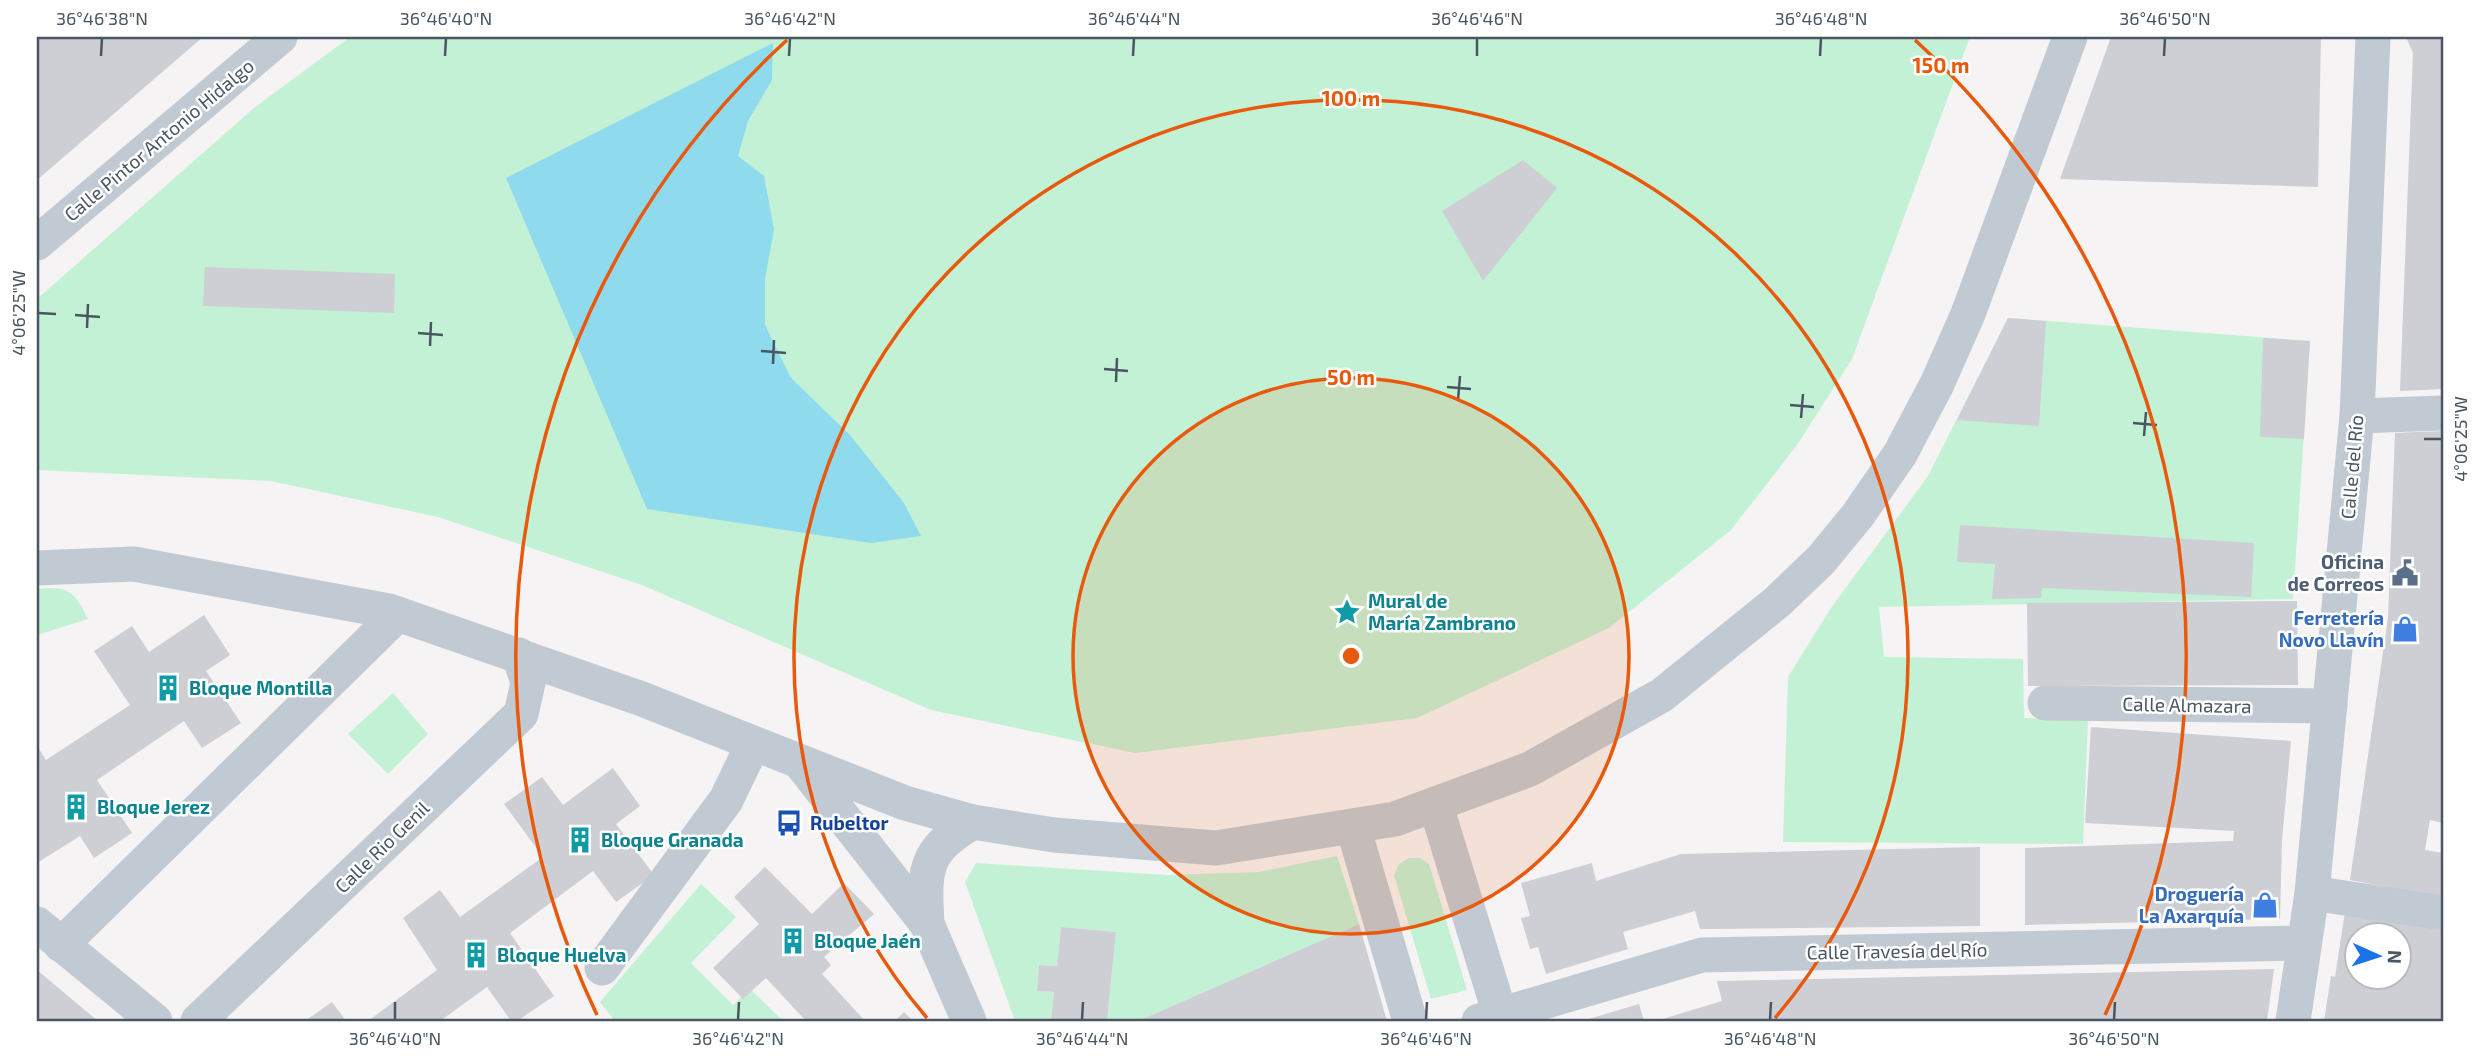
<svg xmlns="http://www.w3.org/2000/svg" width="2480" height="1058" font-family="'Exo 2',sans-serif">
<rect width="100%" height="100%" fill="#f5f3f3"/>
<!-- green -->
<g fill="#c3f1d5">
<path d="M350,37H1970L1852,359L1797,445L1731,530L1609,628L1417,718L1135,753L931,710L642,585L438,517L271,481L37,470V299L254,108Z"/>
<path d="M2008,318L2310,341L2293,599L1879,607L1884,657L2023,659L2024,718L2088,720L2083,844L1783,842L1788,677L1831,608L1928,476Z"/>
<path d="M37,589C69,586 74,591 88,619L37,635Z"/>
<path d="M393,693L428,734L388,774L348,734Z"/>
<path d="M1337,856L1359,924L1138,1021H1107L1116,932L1061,927L1057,966L1039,965L1037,991L1054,992L1051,1021H1015L965,882L976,863L1167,875L1259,872Z"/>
<path d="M1409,858H1420L1429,864L1467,990L1431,999L1394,875L1399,864Z"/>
<path d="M701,884L736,917L691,963L733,1005L750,989L783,1021H615L600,1002Z"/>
</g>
<!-- water -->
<path fill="#90daee" d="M773,43L772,80L748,121L738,156L764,176L774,229L765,279V325L791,378L850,435L904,503L921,536L871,543L647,509L506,178Z"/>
<!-- building -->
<g fill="#cdcfd5" fill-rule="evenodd">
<path d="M37,37H203L37,180Z"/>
<path d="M2111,37H2321L2318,187L2060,179Z"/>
<path d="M2406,37H2443V389L2400,391L2413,53Z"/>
<path d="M1523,160L1557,188L1483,281L1442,211Z"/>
<path d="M205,267L395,274L394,313L203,306Z"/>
<path d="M2008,318L2046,321L2039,426L1957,420Z"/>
<path d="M2263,338L2310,341L2304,439L2260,437Z"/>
<path d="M2443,431V823L2430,820L2425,850L2443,853V898L2350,880L2388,618L2395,433Z"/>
<path d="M1960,525L2254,543L2251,597L2042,588L2041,598L1992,599L1995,564L1957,562Z"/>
<path d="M2297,601L2298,685L2028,686L2027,603Z"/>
<path d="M204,615L230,655L206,671L241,723L202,748L184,721L97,780L132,833L94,858L80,836L37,863V746L46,760L130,705L94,651L132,626L149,652Z"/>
<path d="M2091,727L2291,741L2282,840L2280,919L2025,925V848L2233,841L2234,831L2085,823Z"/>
<path d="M613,768L640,806L616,824L654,875L616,902L593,871L510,933L554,996L517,1021H511L487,987L440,1021H368L437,970L403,918L440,890L460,917L543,857L504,804L542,777L563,805Z"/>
<path d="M1980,847V926L1711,929H1700L1695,911L1623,932L1628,949L1546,974L1538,947L1530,949L1521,918L1530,916L1521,883L1592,863L1596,881L1681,854Z"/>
<path d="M765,867L812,914L844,883L874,914L824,957L831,965L822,974L865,1021H806L766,978L743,999L713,968L759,924L734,897Z"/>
<path d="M2345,912L2443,929V1021H2324L2331,976L2335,977ZM2357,935H2399L2400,978L2357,977Z"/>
<path d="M1359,924L1387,1021H1138Z"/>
<path d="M1061,927L1116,932L1107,1021H1051L1054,992L1037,991L1039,965L1057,966Z"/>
<path d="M2274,969L2267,1021H1656L1722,1001L1717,981Z"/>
<path d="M37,970L98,1021H37Z"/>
<path d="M332,1002L346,1021H305Z"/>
<path d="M1639,1004L1644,1021H1582Z"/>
<path d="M904,1012L913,1021H895Z"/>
</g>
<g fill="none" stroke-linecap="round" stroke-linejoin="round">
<!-- minor -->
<g stroke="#c1cad2" stroke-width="35">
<path d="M37,243L280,37"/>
<path d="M2357,416L2443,413"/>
<path d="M37,568L134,564L389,611L642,699L905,803L973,822L1054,835L1216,848L1395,819L1530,769L1662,695L1777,602L1821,560L1858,515L1900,454L1937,384L1968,314L2070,37"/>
<path d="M2045,703L2330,706"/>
<path d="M802,765L927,924L969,1021"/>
<path d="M1436,806L1502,1021"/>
<path d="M1353,827L1410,1021"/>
<path d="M2312,893L2443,913"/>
<path d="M37,924L155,1021"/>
<path d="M927,924C924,870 923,851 973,822"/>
<path d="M61,945L398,614"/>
<path d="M602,968L726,800L753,744"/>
<path d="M198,1021L521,714L528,683L519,655"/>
<path d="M1479,1021L1702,955L2304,943"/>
<path d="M2293,1021L2312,893L2357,416L2373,37"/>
</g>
</g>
<!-- ticks -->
<path fill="none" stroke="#4a5661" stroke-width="2.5" d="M101,56L102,38M445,56L446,38M789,56L790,38M1133,56L1134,38M1477,56V38M1820,56L1821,38M2164,56L2165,38M38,313L56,314M75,315L100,317M87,328L88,304M418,333L443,335M430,346L431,322M761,351L786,353M773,364L774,340M1104,369L1128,371M1116,382L1117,358M1447,387L1471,389M1458,400L1460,376M1790,405L1814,407M1801,418L1803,394M2133,423L2157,425M2144,436L2146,412M2424,439H2442M395,1020V1002M738,1020L739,1002M1082,1020L1083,1002M1426,1020L1427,1002M1770,1020L1771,1002M2114,1020L2115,1002"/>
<!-- distance rings -->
<circle cx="1351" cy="656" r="278" fill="#e8590c" fill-opacity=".12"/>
<g fill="none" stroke="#e8590c" stroke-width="3.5">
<circle cx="1351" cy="656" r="278"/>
<path d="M927 1018A557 557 0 1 1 1775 1018"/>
<path d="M597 1015A835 835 0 0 1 787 40M1915 40A835 835 0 0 1 2105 1015"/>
</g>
<!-- icons -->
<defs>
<g id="civic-bare" transform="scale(2.1)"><path d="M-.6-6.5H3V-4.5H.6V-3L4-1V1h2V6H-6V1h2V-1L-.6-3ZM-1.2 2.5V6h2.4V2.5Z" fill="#5c6f8a" stroke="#fff" stroke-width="2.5" paint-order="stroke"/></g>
<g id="sight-bare" transform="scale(2.1)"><path d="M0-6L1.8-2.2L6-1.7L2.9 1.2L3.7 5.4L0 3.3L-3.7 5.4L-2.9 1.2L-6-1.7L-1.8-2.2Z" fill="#0f9aa8" stroke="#fff" stroke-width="2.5" paint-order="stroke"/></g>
<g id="shop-bare" transform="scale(2.1)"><path d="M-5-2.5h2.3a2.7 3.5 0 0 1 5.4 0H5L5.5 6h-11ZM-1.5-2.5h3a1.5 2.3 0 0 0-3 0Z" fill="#3f7fe0" stroke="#fff" stroke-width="2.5" paint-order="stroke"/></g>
<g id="building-bare" transform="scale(2.1)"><path d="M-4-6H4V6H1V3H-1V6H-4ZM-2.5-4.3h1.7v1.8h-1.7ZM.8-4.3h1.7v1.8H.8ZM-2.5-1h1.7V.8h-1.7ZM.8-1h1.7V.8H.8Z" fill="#0f9aa8" stroke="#fff" stroke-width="2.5" paint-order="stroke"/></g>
<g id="bus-bare" transform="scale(2.1)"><path d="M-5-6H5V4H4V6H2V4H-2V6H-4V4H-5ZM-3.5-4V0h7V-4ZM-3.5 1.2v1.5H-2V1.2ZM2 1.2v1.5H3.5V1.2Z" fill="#1a4fb4" stroke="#fff" stroke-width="2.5" paint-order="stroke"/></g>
</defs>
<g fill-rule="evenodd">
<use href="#civic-bare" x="2405" y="573"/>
<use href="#sight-bare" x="1347" y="612"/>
<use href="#shop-bare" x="2405" y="629"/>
<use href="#building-bare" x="168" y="688"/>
<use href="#building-bare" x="76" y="807"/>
<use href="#bus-bare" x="789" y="823"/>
<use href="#building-bare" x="580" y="840"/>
<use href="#shop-bare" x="2265" y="905"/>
<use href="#building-bare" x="793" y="941"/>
<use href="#building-bare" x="476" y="955"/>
</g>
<g text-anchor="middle" stroke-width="5" stroke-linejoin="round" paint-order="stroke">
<!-- street labels -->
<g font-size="19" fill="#4a5661" stroke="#fff">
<text transform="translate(159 140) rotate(-40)" y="7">Calle Pintor Antonio Hidalgo</text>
<text transform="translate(2352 467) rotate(-85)" y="7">Calle del Río</text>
<text transform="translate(2187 705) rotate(1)" y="7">Calle Almazara</text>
<text transform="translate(382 847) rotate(-44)" y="7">Calle Rio Genil</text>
<text transform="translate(1897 951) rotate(-1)" y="7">Calle Travesía del Río</text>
</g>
<!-- service labels -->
<g font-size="19" font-weight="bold" fill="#4e5e75" stroke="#fff" text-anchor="end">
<text x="2384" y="569">Oficina<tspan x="2384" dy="22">de Correos</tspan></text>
</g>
<!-- culture labels -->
<g font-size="19" font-weight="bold" fill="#0d838f" stroke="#fff" text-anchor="start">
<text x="1368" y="608">Mural de<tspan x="1368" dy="22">María Zambrano</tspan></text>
<text x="189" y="695">Bloque Montilla</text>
<text x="97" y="814">Bloque Jerez</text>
<text x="601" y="847">Bloque Granada</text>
<text x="814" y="948">Bloque Jaén</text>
<text x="497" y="962">Bloque Huelva</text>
</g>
<!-- shop labels -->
<g font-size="19" font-weight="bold" fill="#366cbe" stroke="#fff" text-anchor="end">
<text x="2384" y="625">Ferretería<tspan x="2384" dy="22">Novo Llavín</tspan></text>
<text x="2244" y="901">Droguería<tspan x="2244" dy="22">La Axarquía</tspan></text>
</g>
<!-- transit labels -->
<g font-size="19" font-weight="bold" fill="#164399" stroke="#fff" text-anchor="start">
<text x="810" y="830">Rubeltor</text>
</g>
</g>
<circle cx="1351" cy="656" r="10" fill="#e8590c" stroke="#fff" stroke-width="3.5"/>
<g font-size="21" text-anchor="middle" font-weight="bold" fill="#e8590c" stroke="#fff" stroke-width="5" stroke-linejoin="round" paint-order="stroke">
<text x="1941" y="73">150 m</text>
<text x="1351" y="106">100 m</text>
<text x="1351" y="385">50 m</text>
</g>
<!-- border -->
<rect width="2480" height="1058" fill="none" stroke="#ffffff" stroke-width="77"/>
<!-- north arrow -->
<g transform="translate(2378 956) rotate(93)"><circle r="33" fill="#ffffff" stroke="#b7bbc0" stroke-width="2"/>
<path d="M0-5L12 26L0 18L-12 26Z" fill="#1a73e8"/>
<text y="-10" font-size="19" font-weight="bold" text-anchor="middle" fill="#4a5661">N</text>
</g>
<rect x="38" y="38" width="2404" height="982" fill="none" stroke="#4a5661" stroke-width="2.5"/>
<g font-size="18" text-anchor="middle" fill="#4a5661">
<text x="102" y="25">36°46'38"N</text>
<text x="446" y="25">36°46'40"N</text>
<text x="790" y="25">36°46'42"N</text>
<text x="1134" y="25">36°46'44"N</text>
<text x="1477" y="25">36°46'46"N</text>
<text x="1821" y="25">36°46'48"N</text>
<text x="2165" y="25">36°46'50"N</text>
<text transform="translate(19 313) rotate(-90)" y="6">4°06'25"W</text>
<text transform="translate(2461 439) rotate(-90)" y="6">4°06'25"W</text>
<text x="395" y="1045">36°46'40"N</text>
<text x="738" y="1045">36°46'42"N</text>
<text x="1082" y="1045">36°46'44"N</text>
<text x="1426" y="1045">36°46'46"N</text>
<text x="1770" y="1045">36°46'48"N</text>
<text x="2114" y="1045">36°46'50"N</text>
</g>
</svg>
